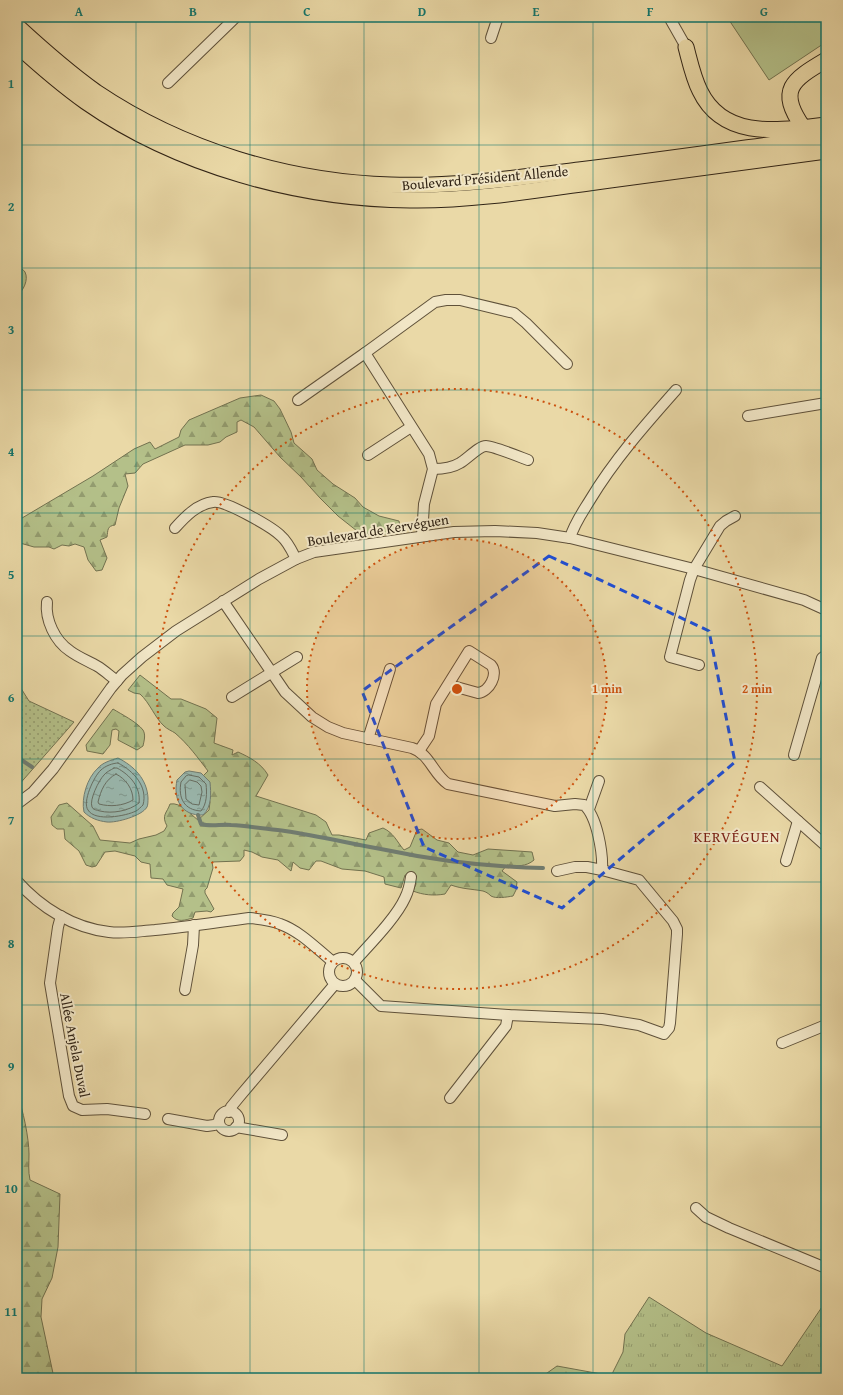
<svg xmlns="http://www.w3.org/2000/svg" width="843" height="1395" font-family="'Gentium Book Plus',serif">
<defs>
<pattern id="grass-tufts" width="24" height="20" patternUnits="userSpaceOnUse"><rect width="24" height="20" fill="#b4c089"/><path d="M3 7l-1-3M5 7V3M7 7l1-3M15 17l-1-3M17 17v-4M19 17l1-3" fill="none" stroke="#939c6f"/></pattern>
<pattern id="forest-firs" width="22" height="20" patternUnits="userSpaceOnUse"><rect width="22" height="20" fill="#b4c089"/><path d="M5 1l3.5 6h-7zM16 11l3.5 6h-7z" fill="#939c6f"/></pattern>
<pattern id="park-dots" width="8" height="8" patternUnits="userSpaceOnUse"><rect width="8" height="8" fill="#b4c089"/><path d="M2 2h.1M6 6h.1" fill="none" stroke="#939c6f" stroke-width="1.8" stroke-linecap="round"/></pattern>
<pattern id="water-ripples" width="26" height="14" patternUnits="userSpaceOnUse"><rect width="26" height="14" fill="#9ab9b0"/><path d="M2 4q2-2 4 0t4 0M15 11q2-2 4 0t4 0" fill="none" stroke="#7e968e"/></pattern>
</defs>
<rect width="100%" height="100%" fill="#ead9a7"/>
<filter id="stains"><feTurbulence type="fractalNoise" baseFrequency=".005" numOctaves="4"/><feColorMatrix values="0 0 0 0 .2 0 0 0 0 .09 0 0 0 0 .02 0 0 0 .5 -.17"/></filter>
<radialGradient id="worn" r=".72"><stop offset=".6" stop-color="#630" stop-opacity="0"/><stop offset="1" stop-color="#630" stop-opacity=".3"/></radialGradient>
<!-- grass -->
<g fill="url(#grass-tufts)" stroke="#727250">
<path d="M18,266C20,268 24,270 25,272C29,280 23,291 17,296Z"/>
<path d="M649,1297L706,1333L782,1366L826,1301V1378H610L623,1352L625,1334Z"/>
</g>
<!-- forest -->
<g fill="url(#forest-firs)" stroke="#727250">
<path d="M261,395L274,401L280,409L291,432L294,443L312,459L317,470L333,484L355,498L363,507L379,516L399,521L400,526L389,534L365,535L357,531L338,516L320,498L301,477L280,457L254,427L241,420L237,422V432L226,437L220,442L208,445H185L143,464L135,473L125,474L128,486L119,508L115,525C107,526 108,530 107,537L100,540L107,558L102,570L96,571L88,560L84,547L75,544L69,546L62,545L54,549L49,547H34L20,543L17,545V521L93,476L134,449L150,442L155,449L179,437L181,430L189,420L240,398Z"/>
<path d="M140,675L171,699H181L206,709L217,718L214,743L233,750L232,755L238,752C249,757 261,763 268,775L256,796L316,815L326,822L332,835H339L366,840L369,833L383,828C394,833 397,842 404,850L410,847L417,830L422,829L437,840L449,843L458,852L473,855L488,849L532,852L534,860C526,867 517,866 507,865L502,871L517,882L516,890L513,896C507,897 496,899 491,896C488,893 486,892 483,891C472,889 462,889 451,885L445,894C434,896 423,895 413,891L416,884L415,877L405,875L401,888L385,884L384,877L365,871L342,869L321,861H316L309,870L300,868L293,862L291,871L278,860L262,857L252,852L244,850V856L240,861L212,862L213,868L207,888L205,890V893L214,909L211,912L207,911L195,912L193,918C185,920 178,923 172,916L173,913L179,907L183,889L167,885L163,879L151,878L150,864L141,862L135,856L115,851L105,852L96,866L92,867L86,865L79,851L65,839L64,829H57L52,825L51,817L59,805L67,803L93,826L100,840L130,843L139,839L156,835L164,831L167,826C161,815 167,813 170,804C181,802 190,814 198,820L209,810L210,802L205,790L203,776L208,771C198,758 188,744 175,733C172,731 167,729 164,726C155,718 150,703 140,694L134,693L128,690Z"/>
<path d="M113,709C121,714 137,722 143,730C146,735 144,741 143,746L137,750L118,740L119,731L116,729L112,730L110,745L103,754L87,751L86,745Z"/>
<path d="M17,1095C23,1108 29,1139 29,1154C29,1163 28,1171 30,1180L60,1194L58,1247L52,1278L42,1299L41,1317L54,1378H17Z"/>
<path d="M557,1366L612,1376L610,1378H540Z"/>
</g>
<!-- park -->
<path fill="url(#park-dots)" stroke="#727250" d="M17,682L29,701L74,722L17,787Z"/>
<!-- garden -->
<path fill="#b4c089" stroke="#727250" d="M727,17H826V42L769,80Z"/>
<!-- water -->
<g fill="url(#water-ripples)" stroke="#707d72">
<path d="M118,758C134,766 147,779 148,798C148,801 148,805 147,807C142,816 116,823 107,822C98,821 90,818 84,812C81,798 87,778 98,768C102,763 111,760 118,758Z"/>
<path d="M189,771L201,773L210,782C211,793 212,807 203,815C181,816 173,799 177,780L185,772Z"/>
</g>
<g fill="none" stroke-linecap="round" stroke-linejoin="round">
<!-- shore -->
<g stroke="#666e63" stroke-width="1">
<path d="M118,763C134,771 148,787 143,805C141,807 138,810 136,811C126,816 95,822 88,810C82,802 94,776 101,770C105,766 113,763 118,763Z"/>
<path d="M114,768H117C130,775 141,787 139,803C129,811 112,814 100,811C97,810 93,810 92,807C89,800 99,780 104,775C106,772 111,770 114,768Z"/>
<path d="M116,774C126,779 133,789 133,800C123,806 110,807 99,804L98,802C101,790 105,780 116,774Z"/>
<path d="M189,775L199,777L206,784C207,793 207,804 201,811C184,810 178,798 181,782L186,776Z"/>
<path d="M190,780L197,782L201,786L202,792L199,805L192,804L186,799L185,785Z"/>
</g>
<!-- stream -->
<g stroke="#707d72" stroke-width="4">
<path d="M17,757L32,767"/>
<path d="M198,815L201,824C211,827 221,824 231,825C249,826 267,829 285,831C319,836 352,844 386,850C438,861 490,867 543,868"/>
</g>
<!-- street casing -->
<g stroke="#5f513a" stroke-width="12">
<g id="street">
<path d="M669,17L686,47"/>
<path d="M491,38L498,17"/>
<path d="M168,83L236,17"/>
<path d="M298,400L365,353"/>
<path d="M748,416L826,403"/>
<path d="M368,455L411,427"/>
<path d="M433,469C443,469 452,468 460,463C467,459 479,446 486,446C493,446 520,457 528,460"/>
<path d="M175,528C185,517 197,504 213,502C225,500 272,527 281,536C288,542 292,551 296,559"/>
<path d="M422,536L424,504L433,469L429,454L365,353L435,302L446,300H460L514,313L526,323L567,364"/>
<path d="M570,538C574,524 582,513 590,500C614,460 645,425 676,390"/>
<path d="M223,601L285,692L312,717L328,727L343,733L412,748C430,754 433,774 448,784L555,806L575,804L584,805C597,816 603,853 602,870"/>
<path d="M47,602C45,620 55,641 70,651C78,657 88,661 97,666C104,670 110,676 117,681"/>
<path d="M699,665L670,657L690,580L694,569L720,526L726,521L735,516"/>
<path d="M232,697L297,657"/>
<path d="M368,739L390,669"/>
<path d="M419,751L429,736L436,704L469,651L491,665C499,674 489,692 478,693L449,685"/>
<path d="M794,755L822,658L826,655"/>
<path d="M760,787L826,846"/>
<path d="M17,804L33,792L53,769L111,688L122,675L142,657L176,631L259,579L296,559L314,552L454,532L495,531L537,533L570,538L694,569L804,600L826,610"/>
<path d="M589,809L599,781"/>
<path d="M786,861L798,821"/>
<path d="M17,881C40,907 73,928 109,932C124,934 140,931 155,930C186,927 218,922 249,918C259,919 270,920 280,924C300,931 317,949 333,962"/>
<path d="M61,916L58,927L50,983L69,1096L73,1106L82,1110L107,1109L145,1114"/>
<circle cx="343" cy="972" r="14"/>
<path d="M354,962C369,945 396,918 405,898C408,892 410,884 411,877"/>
<path d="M355,980L381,1006L508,1015L602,1019L639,1025L664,1034L669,1028L670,1023L677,934V929L673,921L639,880L602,870L587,867H575L557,871"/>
<path d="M185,990L193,945L194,925"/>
<path d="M782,1043L826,1025"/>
<path d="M450,1098L506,1026L508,1015"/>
<circle cx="229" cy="1121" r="10"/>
<path d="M229,1112L231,1107L240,1096L335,984"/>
<path d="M168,1119L207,1126L214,1125L219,1123"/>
<path d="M236,1127L282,1135"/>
<path d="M696,1208L706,1217L729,1228L826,1268"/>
</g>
</g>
<!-- primary casing -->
<g stroke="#312416" stroke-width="17">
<g id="primary">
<path d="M17,26C42,49 68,72 96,92C182,150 288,182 391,185C454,187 517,178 579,170C662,160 744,148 826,137"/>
<path d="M17,45C39,65 62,85 86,102C178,166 299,199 410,200C477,201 543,189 610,180C682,170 754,160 826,151"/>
<path d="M686,47C690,62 693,77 700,91C724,141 781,130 826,125"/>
<path d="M803,127C777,90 792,80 826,60"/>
</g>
</g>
<!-- street -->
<use href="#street" stroke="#f1e6c6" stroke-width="10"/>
<!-- primary -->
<use href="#primary" stroke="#ead9a7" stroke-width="15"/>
</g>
<!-- marked area -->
<path fill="none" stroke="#1d4ed8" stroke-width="3" stroke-dasharray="8 5" stroke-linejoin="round" d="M549,556L709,631L735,762L562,908L424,847L362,691Z"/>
<!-- grid -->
<path fill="none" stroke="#0f766e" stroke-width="1" stroke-opacity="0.55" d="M136,17V1378M250,17V1378M364,17V1378M479,17V1378M593,17V1378M707,17V1378M17,145H826M17,268H826M17,390H826M17,513H826M17,636H826M17,759H826M17,882H826M17,1005H826M17,1127H826M17,1250H826"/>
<!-- distance rings -->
<circle cx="457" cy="689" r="150" fill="#cd510e" fill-opacity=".12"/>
<g fill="none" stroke="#cd510e" stroke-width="2" stroke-dasharray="2 4">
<circle cx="457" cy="689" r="150"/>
<circle cx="457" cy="689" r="300"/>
</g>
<g text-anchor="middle" stroke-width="4" stroke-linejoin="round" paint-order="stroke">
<!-- street labels -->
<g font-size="14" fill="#312416" stroke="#f1e6c6">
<text transform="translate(485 178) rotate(-5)" y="5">Boulevard Président Allende</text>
<text transform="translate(378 530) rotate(-9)" y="5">Boulevard de Kervéguen</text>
<text transform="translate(75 1045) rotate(79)" y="5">Allée Anjela Duval</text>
</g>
<!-- neighbourhood labels -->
<g font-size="15" letter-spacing="1" fill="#7a1f14" stroke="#f1e6c6">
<text x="737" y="842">KERVÉGUEN</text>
</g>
</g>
<circle cx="457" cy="689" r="6" fill="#cd510e" stroke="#f1e6c6" stroke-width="2"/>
<g font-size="12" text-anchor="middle" font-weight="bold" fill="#cd510e" stroke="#f1e6c6" stroke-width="4" stroke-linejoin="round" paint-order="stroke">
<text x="607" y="693">1 min</text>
<text x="757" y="693">2 min</text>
</g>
<!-- margin -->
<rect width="843" height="1395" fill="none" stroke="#ead9a7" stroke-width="44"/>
<rect x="22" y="22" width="799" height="1351" fill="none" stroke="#0f766e" stroke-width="1.5"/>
<g font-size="13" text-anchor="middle" font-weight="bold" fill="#0f766e">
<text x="79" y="16">A</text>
<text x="193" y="16">B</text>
<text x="307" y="16">C</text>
<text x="422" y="16">D</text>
<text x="536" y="16">E</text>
<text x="650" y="16">F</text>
<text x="764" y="16">G</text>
<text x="11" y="88">1</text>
<text x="11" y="211">2</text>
<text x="11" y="334">3</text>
<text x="11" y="456">4</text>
<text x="11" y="579">5</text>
<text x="11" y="702">6</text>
<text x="11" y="825">7</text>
<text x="11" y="948">8</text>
<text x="11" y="1071">9</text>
<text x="11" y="1193">10</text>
<text x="11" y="1316">11</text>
</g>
<rect width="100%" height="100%" filter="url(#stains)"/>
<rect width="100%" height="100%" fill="url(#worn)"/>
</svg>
